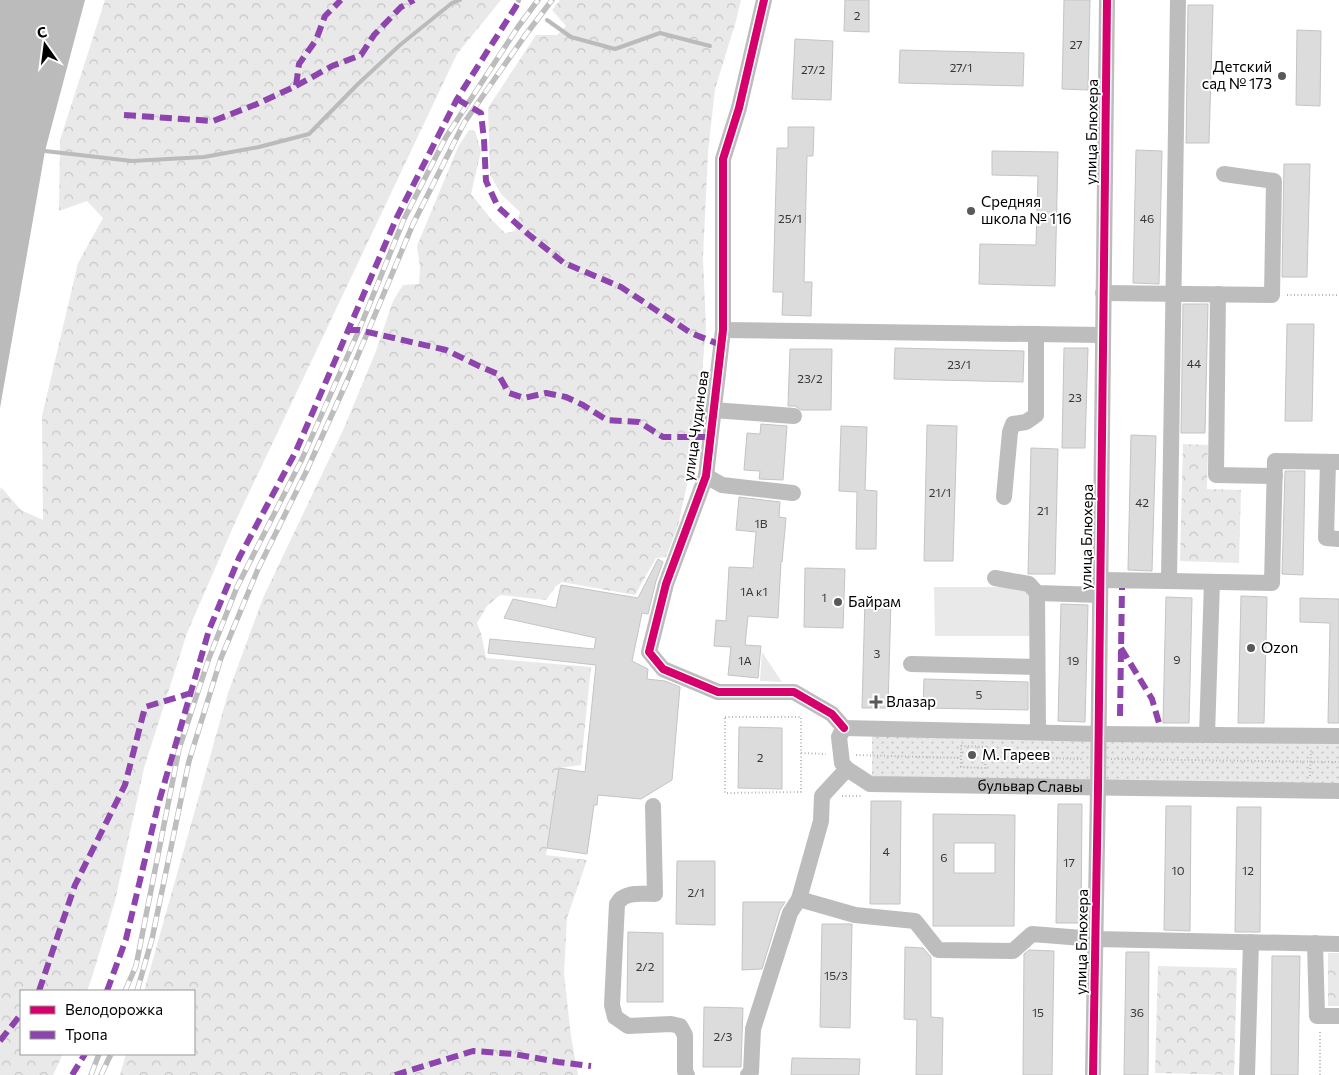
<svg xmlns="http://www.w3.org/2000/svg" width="1339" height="1075" font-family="Commissioner,sans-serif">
<defs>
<pattern id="forest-crowns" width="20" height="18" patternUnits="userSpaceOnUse" patternTransform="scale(1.25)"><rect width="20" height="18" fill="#e9e9e9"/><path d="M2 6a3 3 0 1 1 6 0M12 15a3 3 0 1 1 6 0" fill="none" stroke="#c6c6c6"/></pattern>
<pattern id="park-dots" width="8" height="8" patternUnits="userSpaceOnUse" patternTransform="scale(1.25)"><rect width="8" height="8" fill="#e9e9e9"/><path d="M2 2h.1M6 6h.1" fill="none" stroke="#c6c6c6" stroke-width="1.8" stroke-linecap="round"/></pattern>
</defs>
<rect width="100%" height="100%" fill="#fff"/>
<!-- grass -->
<g fill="#e9e9e9">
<path d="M934,587H1029L1030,636H935Z"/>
<path d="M762,652L782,682L760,681Z"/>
</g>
<!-- forest -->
<g fill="url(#forest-crowns)">
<path d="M105,0H501L457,54L237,518L187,633L144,768L115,901L92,977L87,991H21V1054H63L53,1075H0V491L1,487L21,510L43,520L42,416L78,263L103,218L87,201L59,211L60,140Z"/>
<path d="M560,0H741L736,21L715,89L708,152L703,258L706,328L699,408L688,480L678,526L666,557L656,558L635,595L562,582L556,586L546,600L500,595L487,606L477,623L481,633L486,658L591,667L581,765L559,768L546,855L587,860L567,918L564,973L571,1036L578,1075H120L126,1054H194V991H144L228,693L263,598L344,428L376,351L393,301L403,285L419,284L420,267L417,246L458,147L469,130L475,131L481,151L471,194L491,219L505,233L515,231L520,212L501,194L490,175L488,108L536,35H557L566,26L552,10Z"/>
<path d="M1183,444L1208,445L1207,489L1241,490L1239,563L1180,561Z"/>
<rect x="1328" y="953" width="11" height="53"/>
<path d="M1158,966L1237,968L1234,1075L1155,1073Z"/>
</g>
<!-- park -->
<path fill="url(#park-dots)" d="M872,733L1339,739V788L872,782Z"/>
<!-- water -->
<path fill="#bbb" d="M0,0H85L45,151L0,408Z"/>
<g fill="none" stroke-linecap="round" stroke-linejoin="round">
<!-- stream -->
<g stroke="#bbb" stroke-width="4">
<path d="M518,0L519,1"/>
<path d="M547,20L571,37L615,49L660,33L710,46"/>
<path d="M45,151L132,161L204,157L259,147L309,134L358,84L400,45L452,3L460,0"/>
</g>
</g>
<!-- building -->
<g fill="#dcdcdc" stroke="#c4c4c4" fill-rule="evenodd">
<path d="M845,0H869V32L844,31Z"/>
<path d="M1064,0H1090L1088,90L1062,89Z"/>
<path d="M1188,5H1213L1209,143H1186Z"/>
<path d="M1297,30L1321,31L1320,106L1296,105Z"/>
<path d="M795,39L833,41L831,100L792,99Z"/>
<path d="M900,50L1024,53L1023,86L899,83Z"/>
<path d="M788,127H814L813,156H807L804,282H812L811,316L782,315L783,292H773L777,148H788Z"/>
<path d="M1136,150L1162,151L1159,284L1133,283Z"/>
<path d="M992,151L1058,152L1055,286L979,284L980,244L1036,245L1038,176L992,175Z"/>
<path d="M1284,164H1310L1307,277H1282Z"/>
<path d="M1183,304H1208L1205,433H1181Z"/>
<path d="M1287,324H1314L1312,421H1285Z"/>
<path d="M895,348L1024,351L1023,382L894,379Z"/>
<path d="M1064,348H1088L1085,448H1062Z"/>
<path d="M790,349H832L831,410H801L795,406H788Z"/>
<path d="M761,424L787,426L783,480L759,479L760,471L744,470L747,433L760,434Z"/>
<path d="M927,425L957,426L953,561H924Z"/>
<path d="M841,426L867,427L865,490L877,491L876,549H856L857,492L839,491Z"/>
<path d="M1131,435L1156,436L1152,571L1128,570Z"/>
<path d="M1031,448L1058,449L1055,574H1028Z"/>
<path d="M1285,471H1305L1303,575L1282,574Z"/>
<path d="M739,497L780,502L779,517L786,518L782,562L781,561L778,618L748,616L745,645L761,646L758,678L728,675L731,647L714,646L716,620L726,621L729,567L753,568L756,532L736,530Z"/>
<path d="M658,559L663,562L656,581L648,614L642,613L632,661L648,669L647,679L665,681L680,687L672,780L641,799L598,795L597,805H594L587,854L547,848L559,768L585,772L596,665L488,653L490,639L594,649L596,638L504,618L513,599L556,608L561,585L638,598Z"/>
<path d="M805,568L845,569L843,628L804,627Z"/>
<path d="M1241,596L1267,597L1264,723H1238Z"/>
<path d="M1166,597L1192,598L1189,723H1163Z"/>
<path d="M1300,598L1339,599V723H1328L1330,623L1300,622Z"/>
<path d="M865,599L891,600L888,708H862Z"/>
<path d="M1061,604L1088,605L1085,722L1058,721Z"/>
<path d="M924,679L1028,682V710L923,708Z"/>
<path d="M739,727L782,728V789L738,788Z"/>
<path d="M871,801H901L900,904H870Z"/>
<path d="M1058,804H1082L1081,923H1056Z"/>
<path d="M1166,806H1191L1190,931L1164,930Z"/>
<path d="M1237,807H1261L1260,932H1235Z"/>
<path d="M933,814L1015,815L1014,926H933ZM954,843H995V873H954Z"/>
<path d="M677,861H715V925L676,924Z"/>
<path d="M743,902H785L780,910L762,969L742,970Z"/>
<path d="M822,924H852L850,1028L820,1027Z"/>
<path d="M628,932L663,933V1002H627Z"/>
<path d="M905,947L923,948L931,957V1017L943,1018L942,1075H916L917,1020L904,1019Z"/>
<path d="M1029,950L1054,951L1052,1075H1023L1024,954Z"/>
<path d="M1126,952H1149L1148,1075H1124Z"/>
<path d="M1272,956H1300L1298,1075H1271Z"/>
<path d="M704,1007L743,1008L741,1067H703Z"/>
<path d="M792,1058L860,1059L859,1075H791Z"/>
</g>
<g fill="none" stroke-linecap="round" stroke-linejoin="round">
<!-- path -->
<g stroke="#b8b8b8" stroke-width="2" stroke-dasharray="1 2.5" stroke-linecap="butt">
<path d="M1287,295H1339"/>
<path d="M725,717H801V792L725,793Z"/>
<path d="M961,746L986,747L985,768L961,767Z"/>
<path d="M801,753L826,754"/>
<path d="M856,755L961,758"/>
<path d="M986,757L1084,759"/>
<path d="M1111,759L1339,762"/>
<path d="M1310,776L1311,749"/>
<path d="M842,796H862"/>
<path d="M1320,1075V1031"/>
</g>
<!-- minor -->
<g stroke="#bdbdbd" stroke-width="16">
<path d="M764,0L739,108L723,159V330L706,476L666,584L649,652L663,669L718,692H794L832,714L844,728"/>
<path d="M1103,293L1272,295L1274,181L1224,174"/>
<path d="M1218,294L1216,475L1275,476"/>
<path d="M723,330L1103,335"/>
<path d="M713,410L794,416"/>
<path d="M1328,462L1326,538L1339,539"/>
<path d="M706,476L722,485L793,493"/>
<path d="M1004,497L1010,432L1013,424L1026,422L1036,415V334"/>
<path d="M995,578L1029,584L1037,593L1100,595"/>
<path d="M1100,580L1169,581L1178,0"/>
<path d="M1169,581L1272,583L1275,461L1339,462"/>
<path d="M1037,593L1038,732"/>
<path d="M911,664L1037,667"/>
<path id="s1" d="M844,728L839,737L842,763L847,769L870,784L1339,791"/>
<path d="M844,728L1099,734L1339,736"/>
<path d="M1207,735L1212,582"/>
<path d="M847,769L822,796L821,821L799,899L855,915L915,921L938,950L1013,951L1032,934L1095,939L1339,944"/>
<path d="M653,806L655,894C642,894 624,891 617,904L612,1005L615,1017L628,1026L671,1024L680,1026L685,1035V1071L687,1075"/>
<path d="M1315,943L1317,1016H1339"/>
<path d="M748,1075L751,1072L753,1029L790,913L799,899"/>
<path d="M1093,1075L1098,788L1107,0"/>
<path d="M1247,1075L1251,942"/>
</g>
<!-- rail casing -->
<g stroke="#bdbdbd" stroke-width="5.5">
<g id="rail">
<path d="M125,991L136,966L179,749L209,658L237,587L302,459L359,330L404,219L446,137L518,27L538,0"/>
<path d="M137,991L152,939L189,761L221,658L258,569L306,472L348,379L413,224L464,123L524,37L552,0"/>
<path d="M91,1075L99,1054"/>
<path d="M101,1075L111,1054"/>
</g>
</g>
<!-- rail -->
<use href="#rail" stroke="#fff" stroke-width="4" stroke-dasharray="11" stroke-linecap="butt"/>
<!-- quiet -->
<g stroke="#8e44ad" stroke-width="6" stroke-dasharray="12 6" stroke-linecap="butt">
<path d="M296,86L332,66L361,55L374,35L401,7L414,0"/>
<path d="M457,99L481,113L484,140L486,181L498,207L528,234L564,263L621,287L691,333L721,345"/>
<path d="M124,115L213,121L257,104L296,86L299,64L316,40L325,16L341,0"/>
<path d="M348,330H359L446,350L479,366L498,374L509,393L524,398L546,393L566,397L583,405L607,420L639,422L663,437H710"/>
<path d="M1121,648L1152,699L1159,723"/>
<path d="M1120,716L1122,588"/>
<path d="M39,991L75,885L125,785L145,707L191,693"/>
<path d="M107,991L126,939L158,805L209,630L239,558L296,451L397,217L457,99L520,0"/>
<path d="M0,1041L21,1014"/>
<path d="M72,1075L85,1054"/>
<path d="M395,1075L473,1051L514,1054L558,1062L591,1066"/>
</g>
<!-- cycleway casing -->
<g stroke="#fff" stroke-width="11">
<g id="cycleway">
<path d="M764,0L739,108L723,159V330L706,476L666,584L649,652L663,669L718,692H794L832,714L844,728"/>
<path d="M1093,1075L1098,788L1107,0"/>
</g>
</g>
<!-- cycleway -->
<use href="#cycleway" stroke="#d6006c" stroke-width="8"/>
</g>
<!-- markers -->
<g fill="#595959" stroke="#fff" stroke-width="2">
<circle cx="1282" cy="76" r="5"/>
<circle cx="971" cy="211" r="5"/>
<circle cx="838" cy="602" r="5"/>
<circle cx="1251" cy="648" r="5"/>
<path d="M873.5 694.5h5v5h5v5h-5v5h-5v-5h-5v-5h5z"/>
<circle cx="972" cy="755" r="5"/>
</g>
<g text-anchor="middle" stroke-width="4" stroke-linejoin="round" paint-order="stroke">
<!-- number labels -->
<g font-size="12" fill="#373737">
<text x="857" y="20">2</text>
<text x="1076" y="49">27</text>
<text x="961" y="72">27/1</text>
<text x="813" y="74">27/2</text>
<text x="790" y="223">25/1</text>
<text x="1147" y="223">46</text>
<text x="1194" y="368">44</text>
<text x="959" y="369">23/1</text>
<text x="810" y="383">23/2</text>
<text x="1075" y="402">23</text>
<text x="940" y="497">21/1</text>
<text x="1142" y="507">42</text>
<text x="1043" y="515">21</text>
<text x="761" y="528">1В</text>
<text x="754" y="596">1А к1</text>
<text x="824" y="602">1</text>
<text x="877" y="658">3</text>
<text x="1177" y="664">9</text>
<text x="745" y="665">1А</text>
<text x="1073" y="665">19</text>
<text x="979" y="699">5</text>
<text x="760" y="762">2</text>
<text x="886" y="856">4</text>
<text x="944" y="862">6</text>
<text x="1069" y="867">17</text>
<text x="1178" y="875">10</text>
<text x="1248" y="875">12</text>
<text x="696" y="897">2/1</text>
<text x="645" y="971">2/2</text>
<text x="836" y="980">15/3</text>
<text x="1038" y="1017">15</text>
<text x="1137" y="1017">36</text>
<text x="723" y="1041">2/3</text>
</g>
<!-- poi labels -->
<g font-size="15" fill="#000" stroke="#fff" text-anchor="start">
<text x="1272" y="72" text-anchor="end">Детский<tspan x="1272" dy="17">сад № 173</tspan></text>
<text x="981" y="207">Средняя<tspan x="981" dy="17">школа № 116</tspan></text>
<text x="848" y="607">Байрам</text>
<text x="1261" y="653">Ozon</text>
<text x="886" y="707">Влазар</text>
<text x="982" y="760">М. Гареев</text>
</g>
<!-- street labels -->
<g font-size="15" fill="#000" stroke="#fff">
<text transform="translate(1092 132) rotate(-89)" y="5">улица Блюхера</text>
<text transform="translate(696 426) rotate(-82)" y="5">улица Чудинова</text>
<text transform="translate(1087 537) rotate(-89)" y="5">улица Блюхера</text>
<text dy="5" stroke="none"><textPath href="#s1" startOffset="232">бульвар Славы</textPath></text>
<text transform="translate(1082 942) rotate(-89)" y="5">улица Блюхера</text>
</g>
</g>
<!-- legend -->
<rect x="20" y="990" width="175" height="65" fill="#ffffff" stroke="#999999"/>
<rect x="30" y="1006" width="25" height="8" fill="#d6006c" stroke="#999999"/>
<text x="65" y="1015" font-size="15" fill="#000000">Велодорожка</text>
<rect x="30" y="1031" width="25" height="8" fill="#8e44ad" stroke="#999999"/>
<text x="65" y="1040" font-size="15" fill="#000000">Тропа</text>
<!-- north arrow -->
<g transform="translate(45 45) rotate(346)" stroke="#ffffff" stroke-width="4" paint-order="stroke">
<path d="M0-4L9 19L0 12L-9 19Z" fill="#000000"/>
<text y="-8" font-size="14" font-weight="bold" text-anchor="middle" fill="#000000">С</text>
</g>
</svg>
